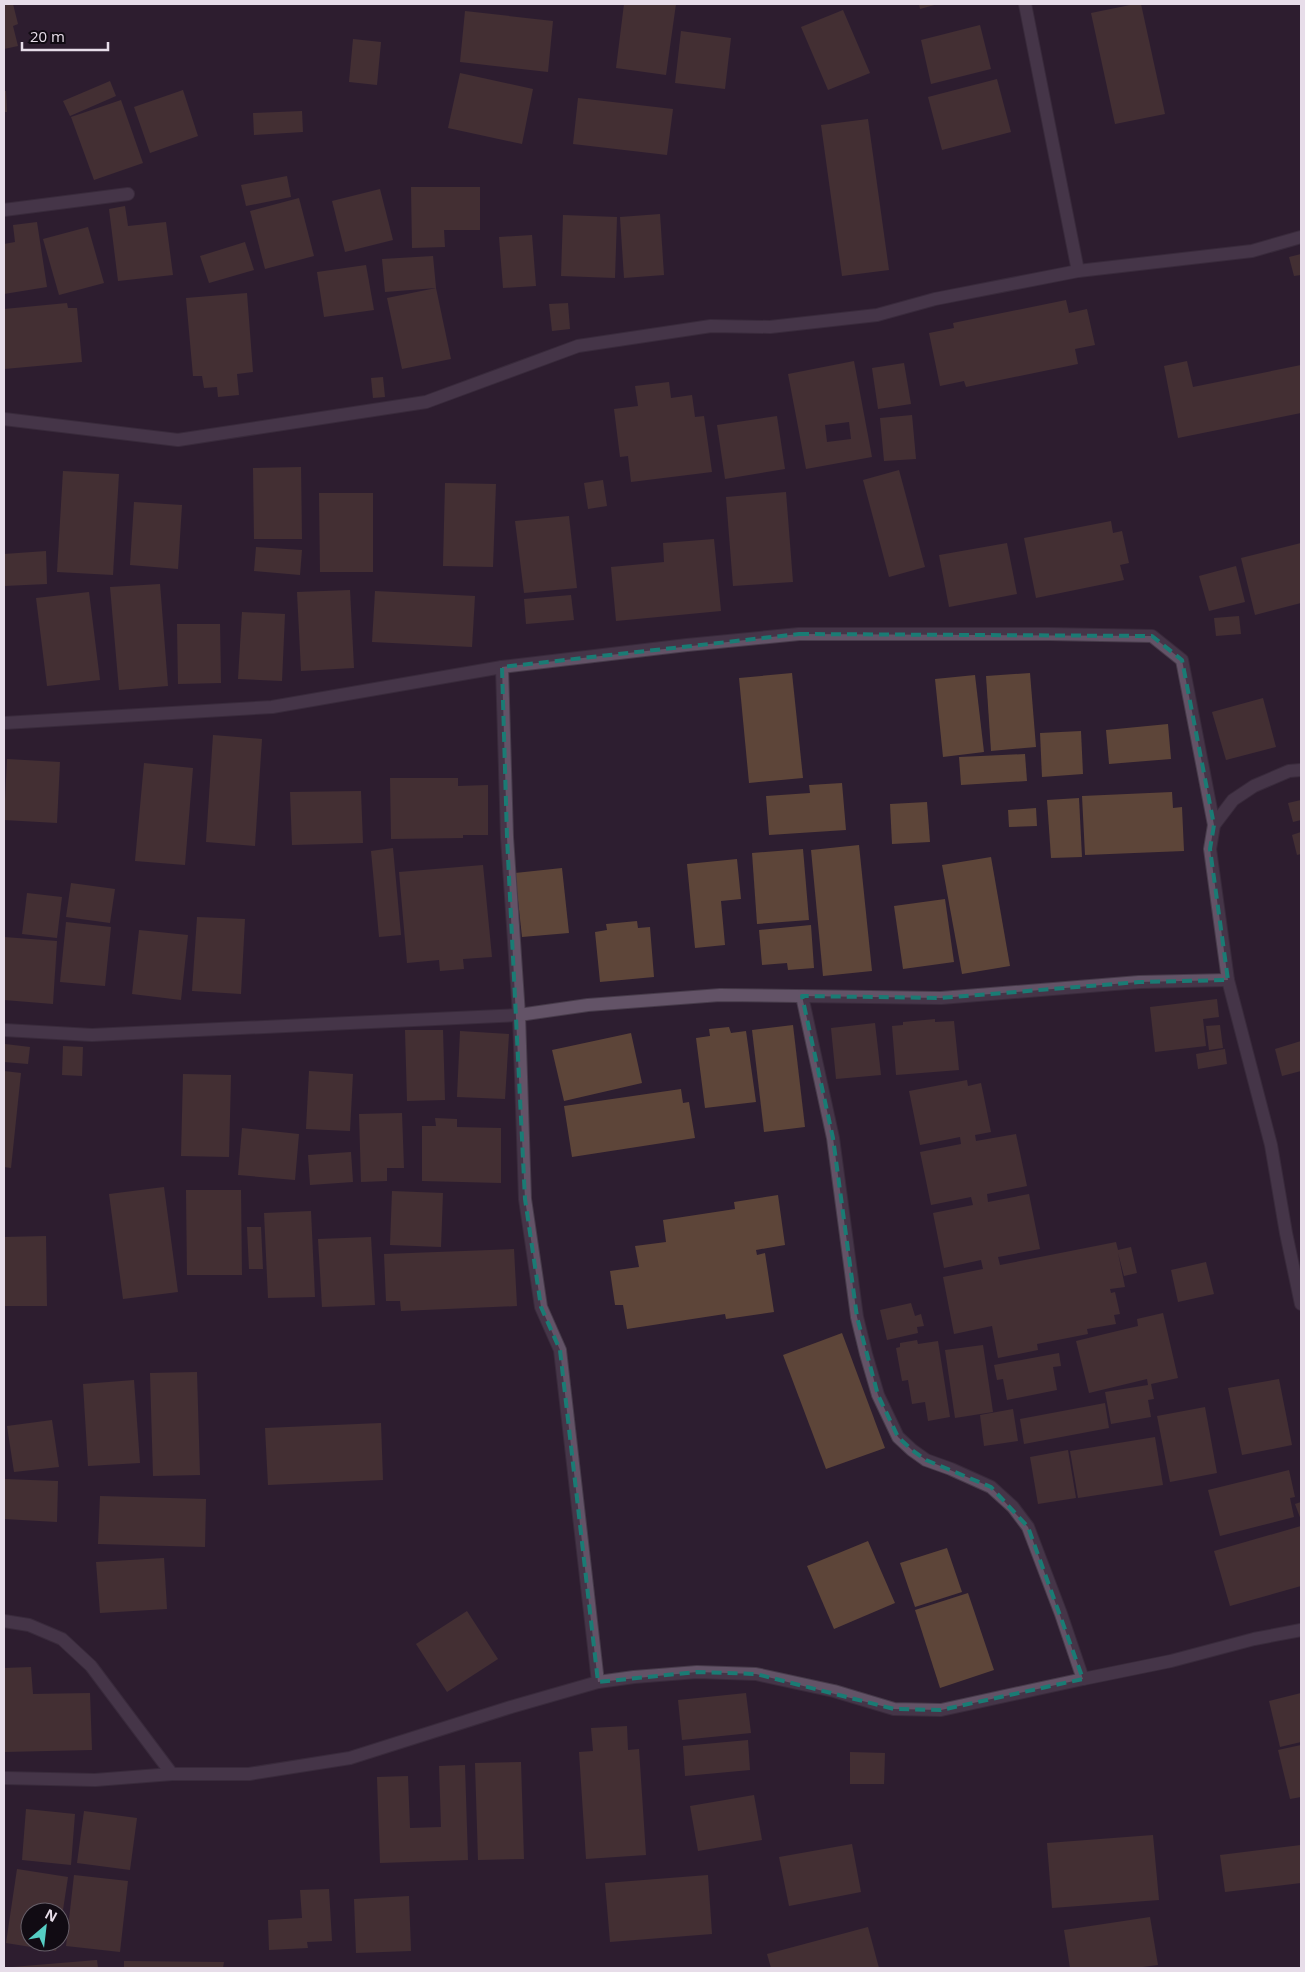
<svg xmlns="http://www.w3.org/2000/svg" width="1305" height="1972" font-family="'Open Sans',sans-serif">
<rect width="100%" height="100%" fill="#2d1e30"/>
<!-- building -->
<g fill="#5d4539" fill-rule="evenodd">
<path d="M4,4H13L18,24L13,26L18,46L4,49Z"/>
<path d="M624,4H676L666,75L616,68Z"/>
<path d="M919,4H938L920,9Z"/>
<path d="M1135,4H1141L1165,114L1115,124L1091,13Z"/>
<path d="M843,10L870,73L828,90L801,27Z"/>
<path d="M465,11L553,21L548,72L460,62Z"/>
<path d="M980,25L991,69L931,84L921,40Z"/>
<path d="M681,31L731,38L725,89L675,83Z"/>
<path d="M353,39L381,42L377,85L349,82Z"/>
<path d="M460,73L533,89L522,144L448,128Z"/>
<path d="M997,79L1011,132L942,150L928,97Z"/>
<path d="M110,81L116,96L70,116L63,101Z"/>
<path d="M183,90L198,136L150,153L134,107Z"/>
<path d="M4,91H6L7,112H4Z"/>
<path d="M578,98L673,109L667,155L573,144Z"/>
<path d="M121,100L143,163L94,180L71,117Z"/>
<path d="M302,111L303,132L254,135L253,113Z"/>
<path d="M868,119L889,270L842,276L821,125Z"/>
<path d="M287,176L291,197L246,206L241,185Z"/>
<path d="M411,187H480V230H444L445,247L412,248Z"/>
<path d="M380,189L393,240L345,252L332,201Z"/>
<path d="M299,198L314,256L265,269L250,211Z"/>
<path d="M125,206L128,226L166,222L173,275L118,281L109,209Z"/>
<path d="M660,214L664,275L624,278L620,217Z"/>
<path d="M563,215L617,217L615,278L561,276Z"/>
<path d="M37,222L47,287L4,294V244L15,242L13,225Z"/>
<path d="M88,227L104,283L59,295L43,239Z"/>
<path d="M532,235L536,286L503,288L499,237Z"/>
<path d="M245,242L254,270L209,283L200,256Z"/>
<path d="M1301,254V275L1294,276L1289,257Z"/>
<path d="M433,256L436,288L385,292L382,259Z"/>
<path d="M366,265L374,310L324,317L317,272Z"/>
<path d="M436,288L451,359L402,369L387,298Z"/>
<path d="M247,293L253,372L237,374L239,395L218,397L217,387L204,388L202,376H193L186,298Z"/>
<path d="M1066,300L1069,313L1087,309L1095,345L1075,349L1078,364L966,387L964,381L940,386L929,333L954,328L953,323Z"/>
<path d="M67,303L68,308H77L82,362L4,369V309Z"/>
<path d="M568,303L570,329L552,331L549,304Z"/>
<path d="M854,361L872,457L806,469L788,374ZM849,422L851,439L827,442L825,425Z"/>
<path d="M1187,361L1193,387L1301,365V413L1178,438L1164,366Z"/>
<path d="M904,363L911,404L878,409L872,368Z"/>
<path d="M383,377L385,397L373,398L371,378Z"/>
<path d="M669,382L671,398L692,395L695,417L704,416L712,472L631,482L628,456L620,457L614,409L638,406L635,386Z"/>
<path d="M912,415L916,459L884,461L880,418Z"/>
<path d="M777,416L785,469L725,479L717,425Z"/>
<path d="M301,467L302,539H254L253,468Z"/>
<path d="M899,470L925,567L889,577L863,480Z"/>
<path d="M63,471L119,474L113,575L57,572Z"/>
<path d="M603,480L607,506L588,509L584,483Z"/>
<path d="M445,483L496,484L493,567L443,566Z"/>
<path d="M786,492L793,582L733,586L726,497Z"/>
<path d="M319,493H373V572H320Z"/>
<path d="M134,502L182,505L178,569L130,565Z"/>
<path d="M569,516L577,588L524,593L515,521Z"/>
<path d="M1111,521L1113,533L1122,531L1129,563L1120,565L1124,580L1036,598L1024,538Z"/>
<path d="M714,539L721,611L616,621L611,567L664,562L663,543Z"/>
<path d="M1007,543L1017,594L949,607L939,555Z"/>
<path d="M1301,543V603L1255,615L1241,558Z"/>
<path d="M256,547L302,550L300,575L254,571Z"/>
<path d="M46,551L47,584L4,586V554Z"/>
<path d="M1236,566L1245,602L1209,611L1199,576Z"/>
<path d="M160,584L168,686L119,690L110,587Z"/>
<path d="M350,590L354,668L301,671L297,592Z"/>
<path d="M375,591L475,596L472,647L372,642Z"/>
<path d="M89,592L100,680L47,686L36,598Z"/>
<path d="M571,595L574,620L526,624L524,599Z"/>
<path d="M242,612L285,614L282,681L238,679Z"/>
<path d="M1239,616L1241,634L1216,636L1214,618Z"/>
<path d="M177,624H220L221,683L178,684Z"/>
<path d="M792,673L803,778L749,783L739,678Z"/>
<path d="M1030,673L1036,747L991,751L986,676Z"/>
<path d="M975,675L984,752L943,757L935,679Z"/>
<path d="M1263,698L1276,747L1226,760L1212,712Z"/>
<path d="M1168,724L1171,759L1109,764L1106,730Z"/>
<path d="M1081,731L1083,774L1042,777L1040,733Z"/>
<path d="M213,735L262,739L255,846L206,842Z"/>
<path d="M1025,754L1027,781L961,785L959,757Z"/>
<path d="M7,759L60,762L57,823L4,820Z"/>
<path d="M144,763L193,768L185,865L135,861Z"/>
<path d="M390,778H458V786L488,785V835H463V838L391,839Z"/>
<path d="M842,783L846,830L769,835L766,796L810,793L809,785Z"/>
<path d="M361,791L363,843L292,845L290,792Z"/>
<path d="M1172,792L1173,808L1182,807L1184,851L1085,855L1082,796Z"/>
<path d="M1079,798L1082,857L1051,858L1047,800Z"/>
<path d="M1301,800V820L1293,822L1288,803Z"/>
<path d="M927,802L930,842L892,844L890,804Z"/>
<path d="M1036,808L1037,826L1009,827L1008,810Z"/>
<path d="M1301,832V854L1297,855L1292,835Z"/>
<path d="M859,845L872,971L823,976L811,850Z"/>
<path d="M393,848L401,935L379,937L371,851Z"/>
<path d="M803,849L809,920L757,924L752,853Z"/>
<path d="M991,857L1010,966L962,974L942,865Z"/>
<path d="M737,859L741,899L721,901L725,945L695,948L687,864Z"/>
<path d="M483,865L492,957L463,959L464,969L440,971L439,960L407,963L399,872Z"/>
<path d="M562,868L569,933L522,937L515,873Z"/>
<path d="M71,883L115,889L110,923L66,917Z"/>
<path d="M27,893L62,897L57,938L22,934Z"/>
<path d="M945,899L954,962L903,969L894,906Z"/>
<path d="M197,917L245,919L241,994L192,991Z"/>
<path d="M637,921L638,928L650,927L654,977L600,982L595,932L607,930L606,924Z"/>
<path d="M66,922L111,927L105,986L60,982Z"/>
<path d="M811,925L814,968L788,970L787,963L762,965L759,930Z"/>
<path d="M139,930L188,935L181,1000L132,994Z"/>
<path d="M4,937L57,941L53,1004L4,1000Z"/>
<path d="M1217,999L1219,1017L1203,1019L1206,1046L1155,1052L1150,1007Z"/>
<path d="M935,1019V1022L954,1021L959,1070L896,1075L892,1026L903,1025V1022Z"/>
<path d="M875,1023L881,1075L836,1079L831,1028Z"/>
<path d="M793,1025L805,1127L764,1132L752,1030Z"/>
<path d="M1220,1025L1223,1048L1209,1050L1206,1026Z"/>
<path d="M729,1027L731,1033L746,1031L756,1102L705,1108L696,1038L710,1036L709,1029Z"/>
<path d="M405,1030H443L445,1100L407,1101Z"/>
<path d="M460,1031L509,1034L505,1099L457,1097Z"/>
<path d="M631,1033L642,1083L564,1101L552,1050Z"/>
<path d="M1301,1041V1071L1282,1076L1275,1049Z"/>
<path d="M5,1044L30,1047L28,1064L4,1062Z"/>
<path d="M63,1046L83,1047L82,1076L62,1075Z"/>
<path d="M1225,1049L1227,1064L1198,1069L1196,1054Z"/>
<path d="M4,1071L21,1073L11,1168L4,1167Z"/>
<path d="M309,1071L353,1074L350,1131L306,1129Z"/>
<path d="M183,1074L231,1075L229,1157L181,1156Z"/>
<path d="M967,1080L968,1086L981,1083L991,1132L975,1135L976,1141L1016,1134L1027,1186L987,1194L988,1202L1029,1194L1040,1249L998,1257L1000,1265L1116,1242L1118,1250L1131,1247L1137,1273L1124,1276L1118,1253L1125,1287L1110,1289L1111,1293L1115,1292L1120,1314L1114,1315L1116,1324L1087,1329L1088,1334L1037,1344L1038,1350L998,1358L992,1326L954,1334L943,1277L983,1269L981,1260L944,1268L933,1213L973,1205L971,1197L931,1205L920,1152L961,1144L960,1137L920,1145L909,1091Z"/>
<path d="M681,1089L683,1103L689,1102L695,1138L572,1157L564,1106Z"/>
<path d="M402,1113L404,1168H387V1181L361,1182L359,1114Z"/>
<path d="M435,1118L457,1119V1127L501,1128V1183L422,1181V1126H436Z"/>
<path d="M242,1128L299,1134L295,1180L238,1175Z"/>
<path d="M351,1152L353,1182L310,1185L308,1155Z"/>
<path d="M164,1187L178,1292L123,1299L109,1194Z"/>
<path d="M186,1190H241L242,1275H187Z"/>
<path d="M392,1191L443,1193L441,1247L390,1245Z"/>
<path d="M778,1195L785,1245L756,1250L757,1255L765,1253L774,1312L726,1319L725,1314L627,1329L623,1305H615L610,1271L639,1267L635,1246L666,1242L663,1220L735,1209L734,1202Z"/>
<path d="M311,1211L315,1297L268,1298L264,1213Z"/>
<path d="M247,1227H261L263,1269H249Z"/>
<path d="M46,1236L47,1306H4V1237Z"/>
<path d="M371,1237L375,1305L322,1307L318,1239Z"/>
<path d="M514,1249L517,1306L401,1311L400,1301H386L384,1254Z"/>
<path d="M1206,1262L1214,1294L1178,1302L1171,1270Z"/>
<path d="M911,1303L915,1316L921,1314L924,1326L917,1327L918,1333L887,1340L880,1310Z"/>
<path d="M1163,1313L1178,1378L1151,1384L1154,1399L1148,1400L1151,1417L1111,1424L1105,1392L1148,1385L1147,1379L1089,1393L1076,1341L1138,1326L1137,1319Z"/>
<path d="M842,1333L885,1448L826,1469L783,1355Z"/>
<path d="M917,1340L918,1344L938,1341L950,1417L928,1421L925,1402L912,1404L908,1380L902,1381L896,1348L900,1347V1343Z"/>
<path d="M983,1345L993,1412L955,1418L945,1350Z"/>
<path d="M1059,1353L1061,1366L1053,1367L1057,1390L1007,1400L1003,1379L997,1380L994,1365Z"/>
<path d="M197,1372L200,1475L153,1476L150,1373Z"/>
<path d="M1279,1379L1292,1445L1242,1455L1228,1388Z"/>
<path d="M134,1380L140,1463L88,1466L83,1384Z"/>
<path d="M1105,1403L1109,1428L1024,1444L1020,1419Z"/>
<path d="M1205,1407L1217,1473L1170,1482L1157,1416Z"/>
<path d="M1013,1409L1018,1441L984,1446L980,1415Z"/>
<path d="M52,1420L59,1467L14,1472L7,1426Z"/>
<path d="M381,1423L383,1480L268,1485L265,1428Z"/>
<path d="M1155,1437L1163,1485L1078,1498L1070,1451Z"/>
<path d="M1068,1450L1076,1498L1038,1504L1030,1457Z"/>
<path d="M1289,1470L1295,1497L1290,1498L1294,1517L1220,1536L1208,1490Z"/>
<path d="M4,1479L58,1481L57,1522L4,1519Z"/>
<path d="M100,1496L206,1499L205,1547L98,1544Z"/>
<path d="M1301,1502V1520L1295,1504Z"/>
<path d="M1301,1526V1586L1230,1606L1214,1551Z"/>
<path d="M868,1541L895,1603L834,1629L807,1566Z"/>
<path d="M947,1548L962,1592L915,1607L900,1563Z"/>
<path d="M164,1558L167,1609L100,1613L96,1562Z"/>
<path d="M968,1593L994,1670L940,1688L915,1610Z"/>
<path d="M467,1611L498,1659L447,1692L416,1644Z"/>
<path d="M31,1667L33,1694L90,1693L92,1750L4,1752V1668Z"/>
<path d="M746,1693L751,1733L682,1740L678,1700Z"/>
<path d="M1301,1693V1742L1280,1747L1269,1701Z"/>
<path d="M627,1726L628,1750L639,1749L646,1855L586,1859L579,1752L593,1751L591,1728Z"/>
<path d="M748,1740L750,1770L685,1776L683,1746Z"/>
<path d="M1301,1745V1797L1290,1799L1278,1750Z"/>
<path d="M850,1752L885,1753L884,1784H850Z"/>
<path d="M521,1762L524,1859L478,1860L475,1763Z"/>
<path d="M465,1765L468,1860L380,1863L377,1777L408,1776L410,1828L441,1827L439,1766Z"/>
<path d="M754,1795L762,1840L698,1851L690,1806Z"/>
<path d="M26,1809L75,1814L71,1865L22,1860Z"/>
<path d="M84,1811L137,1818L130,1870L77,1863Z"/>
<path d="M1153,1835L1159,1900L1052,1908L1047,1843Z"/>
<path d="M852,1844L861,1892L789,1906L779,1857Z"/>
<path d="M1301,1845V1883L1225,1892L1220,1855Z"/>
<path d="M17,1869L68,1877L61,1923L60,1912H30V1942H58L56,1951L6,1943Z"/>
<path d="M74,1875L128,1881L120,1952L66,1946Z"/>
<path d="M708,1875L712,1934L610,1942L605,1883Z"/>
<path d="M329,1889L332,1941L307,1942L308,1948L269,1950L268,1920L302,1918L300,1890Z"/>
<path d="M409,1896L411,1951L356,1953L354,1899Z"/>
<path d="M1150,1917L1158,1965L1135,1968H1070L1064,1930Z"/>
<path d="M868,1927L879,1968H771L767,1954Z"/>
<path d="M97,1960L98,1968H12V1967Z"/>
<path d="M124,1961L224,1962L223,1968H124Z"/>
</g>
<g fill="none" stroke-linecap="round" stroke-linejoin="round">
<!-- street casing -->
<g stroke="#473b4a" stroke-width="14">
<g id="street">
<path d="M1025,4L1078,271"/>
<path d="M4,210L128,194"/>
<path d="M4,419L178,440L426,402L578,346L711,326L770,327L877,315L935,299L1078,271L1252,251L1301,237"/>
<path d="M502,667L507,837L519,1015L525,1199L541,1307L560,1350L598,1682"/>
<path d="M4,723L272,707L502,667L687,645L799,634H1049L1152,636L1182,660L1214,825"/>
<path d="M1301,770L1289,771L1254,786L1233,800L1214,825L1210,849L1228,980L1271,1145L1286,1233L1301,1304"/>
<path d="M802,996L833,1138L857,1317L866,1354L878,1395L898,1437L912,1450L926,1460L951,1469L991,1487L1013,1507L1028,1527L1061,1614L1083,1679L1171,1661L1254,1639L1301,1630"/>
<path d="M4,1030L92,1035L519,1015L588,1005L720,995L941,998L1139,982L1228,980"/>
<path d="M4,1621L29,1625L62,1639L91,1666L172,1774"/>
<path d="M4,1778L95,1780L172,1774H249L350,1758L511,1707L598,1682L634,1677L697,1672L756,1674L834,1691L894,1709L941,1710L1083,1679"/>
</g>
</g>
<!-- street -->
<use href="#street" stroke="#635367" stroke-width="12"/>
</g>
<!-- marked area -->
<path d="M0 0H1305V1972H0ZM799,634L1152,636L1182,660L1214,825L1210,849L1228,980L1139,982L941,998L802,996L833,1138L857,1317L878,1395L898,1437L912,1450L926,1460L991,1487L1028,1527L1083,1679L941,1710L894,1709L756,1674L697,1672L598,1682L560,1350L541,1307L525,1199L507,837L502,667Z" fill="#2d1e30" fill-opacity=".55" fill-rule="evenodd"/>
<path fill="none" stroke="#1a7b74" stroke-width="4" stroke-dasharray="10 6" stroke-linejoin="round" d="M799,634L1152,636L1182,660L1214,825L1210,849L1228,980L1139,982L941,998L802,996L833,1138L857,1317L878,1395L898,1437L912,1450L926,1460L991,1487L1028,1527L1083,1679L941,1710L894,1709L756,1674L697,1672L598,1682L560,1350L541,1307L525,1199L507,837L502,667Z"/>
<!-- border -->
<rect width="1305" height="1972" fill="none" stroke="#e7dde9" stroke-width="10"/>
<!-- north arrow -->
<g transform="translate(45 1927) rotate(28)"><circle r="24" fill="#110b13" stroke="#675f69"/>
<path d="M0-4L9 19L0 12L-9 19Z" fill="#56cec4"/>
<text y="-8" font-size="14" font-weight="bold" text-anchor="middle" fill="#e7dde9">N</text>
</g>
<!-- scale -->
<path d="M22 42v8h86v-8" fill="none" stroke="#e7dde9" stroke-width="2.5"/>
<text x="30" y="42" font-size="15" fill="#e7dde9" stroke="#110b13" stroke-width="4" paint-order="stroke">20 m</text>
</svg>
